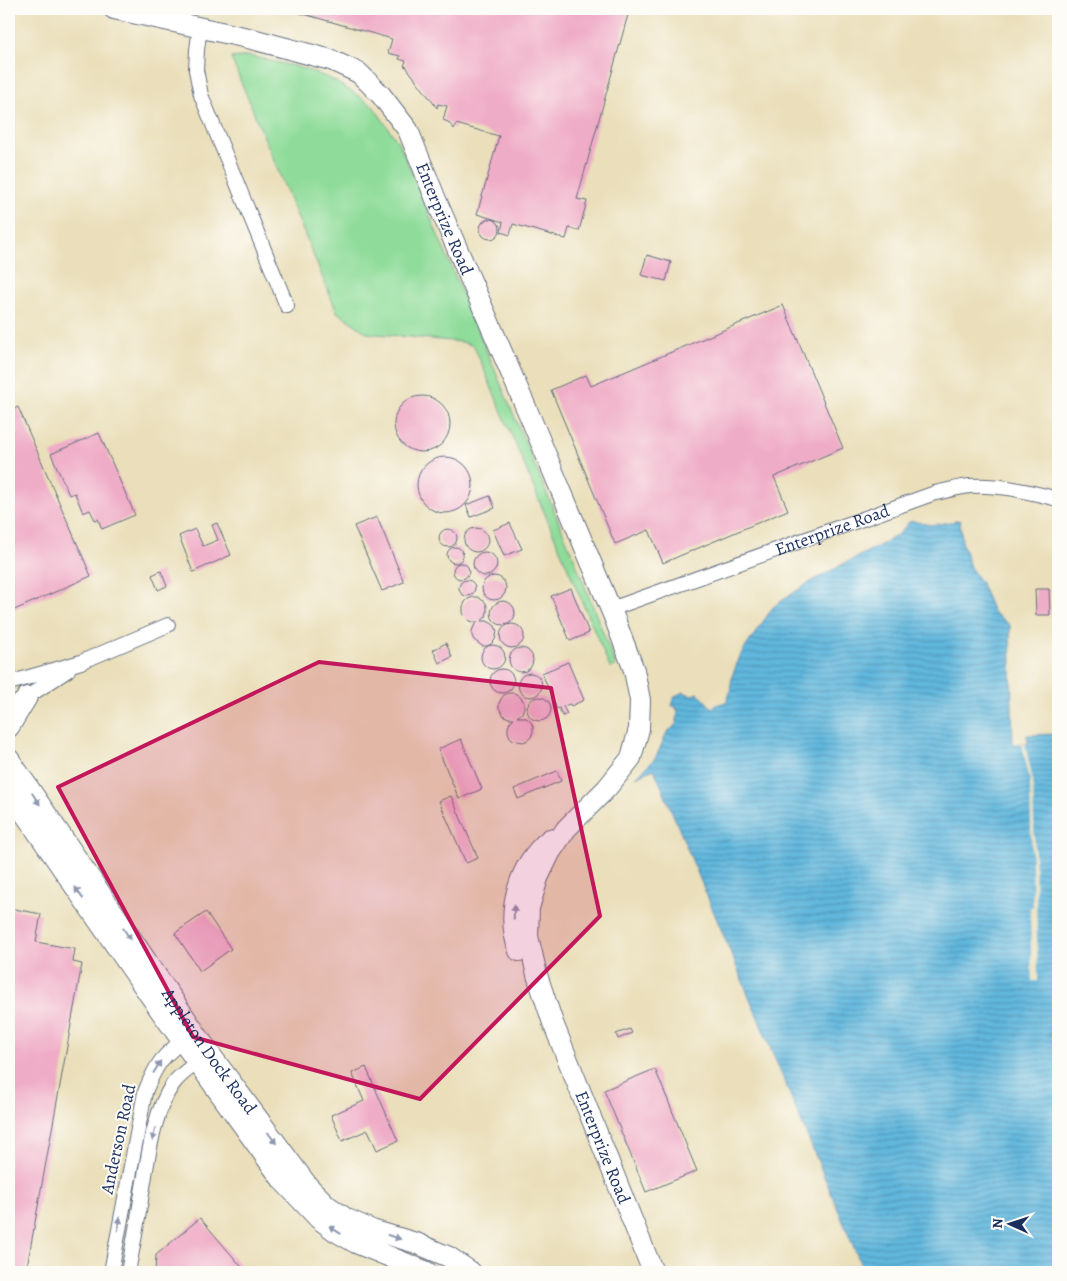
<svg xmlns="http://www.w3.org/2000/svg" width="1067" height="1281" font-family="Alegreya,serif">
<defs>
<pattern id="water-rules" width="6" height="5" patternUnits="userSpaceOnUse" patternTransform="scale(1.25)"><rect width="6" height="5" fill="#61b7dd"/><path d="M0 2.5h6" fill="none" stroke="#4f95b6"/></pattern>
</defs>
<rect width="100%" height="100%" fill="#fdfcf7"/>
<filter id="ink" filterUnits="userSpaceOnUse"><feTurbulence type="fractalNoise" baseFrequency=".02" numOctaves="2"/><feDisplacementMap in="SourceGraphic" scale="10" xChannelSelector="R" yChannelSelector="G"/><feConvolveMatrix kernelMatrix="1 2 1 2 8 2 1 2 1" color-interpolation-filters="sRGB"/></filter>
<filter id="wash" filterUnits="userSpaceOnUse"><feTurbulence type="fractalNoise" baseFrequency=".0096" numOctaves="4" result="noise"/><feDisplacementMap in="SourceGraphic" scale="20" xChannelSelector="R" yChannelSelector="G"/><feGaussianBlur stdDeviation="1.12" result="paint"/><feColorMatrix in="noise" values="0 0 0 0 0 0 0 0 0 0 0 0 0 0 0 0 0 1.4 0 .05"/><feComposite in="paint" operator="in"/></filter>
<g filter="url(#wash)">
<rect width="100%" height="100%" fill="#eadfba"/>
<!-- green -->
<path fill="#8fdc9a" stroke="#55867c" d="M250,56L302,68L329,78L354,93L373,106L400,145L574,558L616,666L610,668L474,346L462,342L367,333L337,312L231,58Z"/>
<!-- water -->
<path fill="url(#water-rules)" stroke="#3e739e" d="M960,520L962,541L970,567L981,583L993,612L1010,625L1013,744H1028L1027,735L1058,734V1272H864L654,769L636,777L652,762L657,755L667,732L674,727L677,722L678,709H676V706H672L675,696L683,692L691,695L698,693L712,708L714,707L716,705L726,702L730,693L732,676L741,654L773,607L802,587L841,565L879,546L899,534L909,522C916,520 919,523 925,524C935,526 950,522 960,520Z"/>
<!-- pier -->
<path fill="#eadfba" d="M1022,744H1025L1033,781L1038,981H1032L1030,907H1033L1030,781Z"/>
<g id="blocks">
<!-- building -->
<g fill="#efacc6">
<path d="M286,9H621L629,11L577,199L587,201L579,231L569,228L566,239L513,224L510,235L501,232L503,222L477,214L499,136L456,124L454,129L448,122L443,120L447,106L438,104L437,108L407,68V67L404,66L406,61L399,59L400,56L388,53L392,39Z"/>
<circle cx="490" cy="229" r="10"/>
<path d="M647,255L671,262L666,281L641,275Z"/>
<path d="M783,305L843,448L774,477L788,510L663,563L649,530L615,544L551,390L586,375L591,386Z"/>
<circle cx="422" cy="424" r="28"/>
<path d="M18,407L91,576L12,611L9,604V421L14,419L10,411Z"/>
<path d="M99,433L135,515L102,529L98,519L95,520L90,510L83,513L75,493L69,495L51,454Z"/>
<circle cx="445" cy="485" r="28"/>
<path d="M490,496L495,508L471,517L466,505Z"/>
<path d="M377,517L404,582L382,591L354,526Z"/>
<path d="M217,523L231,555L193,572L179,536L195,529L203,546L218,540L212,525Z"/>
<path d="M510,523L522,549L504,556L493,530Z"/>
<circle cx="476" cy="540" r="12"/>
<circle cx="448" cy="538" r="9"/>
<circle cx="455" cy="555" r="8"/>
<circle cx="485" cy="564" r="12"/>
<circle cx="461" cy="571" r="8"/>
<path d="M161,571L167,586L158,590L152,575Z"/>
<circle cx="494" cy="588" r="12"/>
<circle cx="467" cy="588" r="8"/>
<path d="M571,588L589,633L570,641L551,596Z"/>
<path d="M1035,589H1049L1050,615H1036Z"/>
<path d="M473,597H478L486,603L487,607V612L486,617L481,621H487L491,623L495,626L497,631L496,636L495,640L491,644L487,646H482L474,640L472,636V631L474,626L478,622H473L468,620L464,616L463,612V607L465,602L468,599Z"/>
<circle cx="503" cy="613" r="12"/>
<circle cx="512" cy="636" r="12"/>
<path d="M446,643L452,657L439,663L433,650Z"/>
<circle cx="493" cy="657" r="12"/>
<circle cx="521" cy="660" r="12"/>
<path d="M568,662L584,700L571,706L570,704L563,706L567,714L562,716L559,708L557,709L542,673Z"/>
<circle cx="502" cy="681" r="12"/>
<circle cx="530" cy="685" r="12"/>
<path d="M509,693H514L518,695L522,699L524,703V708L522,713L517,717H523L528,719L531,722L533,727V732L531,737L528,740L523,742L513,740L510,737L508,732V727L510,722L514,718H509L504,716L499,708V703L501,699L504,695Z"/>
<circle cx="539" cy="709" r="12"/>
<path d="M461,739L482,789L459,799L438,749Z"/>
<path d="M557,771L561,781L518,799L514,789Z"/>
<path d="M451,796L478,858L466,863L439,801Z"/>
<path d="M9,908L41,914L36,942L75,949L73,962L82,964L26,1272H9Z"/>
<path d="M206,912L231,949L200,971L175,933Z"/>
<path d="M630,1029L632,1033L618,1039L616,1034Z"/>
<path d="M366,1067L398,1141L377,1150L368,1130L342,1141L331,1115L364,1101L352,1073Z"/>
<path d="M655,1069L697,1171L646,1192L604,1090Z"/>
<path d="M200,1218L246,1272H155L156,1255Z"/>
</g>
</g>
</g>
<g filter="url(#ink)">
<use href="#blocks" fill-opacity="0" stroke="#636d7e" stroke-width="1"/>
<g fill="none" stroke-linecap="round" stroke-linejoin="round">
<!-- street casing -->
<g stroke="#636d7e" stroke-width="16">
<g id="street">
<path d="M200,27L197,50L196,70L201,95L287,306"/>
<path id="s1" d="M611,609L935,493C947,491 958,487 970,486C1000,484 1029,492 1058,499"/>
<path d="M9,683L81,662L168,625"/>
<path d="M9,707L27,697L68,670"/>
<path d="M111,1272L145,1092C157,1062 163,1055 189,1036"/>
<path d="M128,1272C133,1246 138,1220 142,1193C148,1160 153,1112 173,1084C181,1073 194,1065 205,1057"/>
</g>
</g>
<!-- secondary casing -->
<g stroke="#636d7e" stroke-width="22">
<g id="secondary">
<path id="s2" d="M114,9L248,38L331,60L359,73L381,95L408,130L437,202L531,419L614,617L634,670L640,700L639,729L631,758L607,788L566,829L550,853L538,878L529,908L528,936L537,975L553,1023L653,1272"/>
<path d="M9,727L27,697"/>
<path id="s3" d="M9,759L210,1054L308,1186L328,1206L347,1219L372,1230L416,1243L449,1257L471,1272"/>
<path d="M9,791L162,1013L283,1181L319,1219L335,1231L356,1243L427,1272"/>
<path d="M519,951C505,913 518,865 550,839"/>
</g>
</g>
<!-- street -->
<use href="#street" stroke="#fff" stroke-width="14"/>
<!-- secondary -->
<use href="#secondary" stroke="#fff" stroke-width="20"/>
</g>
<!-- one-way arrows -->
<defs><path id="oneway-solid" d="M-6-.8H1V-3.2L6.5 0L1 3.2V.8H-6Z" transform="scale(1.25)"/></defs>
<g fill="#8d97ae">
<use href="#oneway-solid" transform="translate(36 799) rotate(56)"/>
<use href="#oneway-solid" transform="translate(79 893) rotate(-125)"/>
<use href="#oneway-solid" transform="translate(514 912) rotate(-88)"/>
<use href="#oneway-solid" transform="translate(127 934) rotate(56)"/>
<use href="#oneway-solid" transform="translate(157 1067) rotate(-59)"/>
<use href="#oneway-solid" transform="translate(154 1134) rotate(104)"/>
<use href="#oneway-solid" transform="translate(272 1138) rotate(53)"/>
<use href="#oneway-solid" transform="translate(119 1224) rotate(-80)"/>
<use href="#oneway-solid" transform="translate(335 1230) rotate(-147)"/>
<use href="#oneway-solid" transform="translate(394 1237) rotate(17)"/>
</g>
</g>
<!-- marked area -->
<path fill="#c2185b" fill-opacity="0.2" stroke="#c2185b" stroke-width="4" stroke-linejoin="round" d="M319,662L551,688L600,916L420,1099L193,1037L58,787Z"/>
<g text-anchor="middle" stroke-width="4" stroke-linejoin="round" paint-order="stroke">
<!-- street labels -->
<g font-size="18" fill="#1b2f5e" stroke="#fdfcf7">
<text dy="6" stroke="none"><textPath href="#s2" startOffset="425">Enterprize Road</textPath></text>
<text dy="6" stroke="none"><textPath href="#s1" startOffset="235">Enterprize Road</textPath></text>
<text dy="6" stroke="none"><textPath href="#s3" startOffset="354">Appleton Dock Road</textPath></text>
<text transform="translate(118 1139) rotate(-78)" y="6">Anderson Road</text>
<text dy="6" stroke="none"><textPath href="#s2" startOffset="1441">Enterprize Road</textPath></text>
</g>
</g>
<!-- margin -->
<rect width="1067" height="1281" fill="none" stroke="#fdfcf7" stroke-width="30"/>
<!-- north arrow -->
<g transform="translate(1010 1224) rotate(273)" stroke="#fdfcf7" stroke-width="4" paint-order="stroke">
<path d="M0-4L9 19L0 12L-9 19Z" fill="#1b2f5e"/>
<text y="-8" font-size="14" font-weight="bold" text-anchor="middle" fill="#1b2f5e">N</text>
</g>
</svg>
